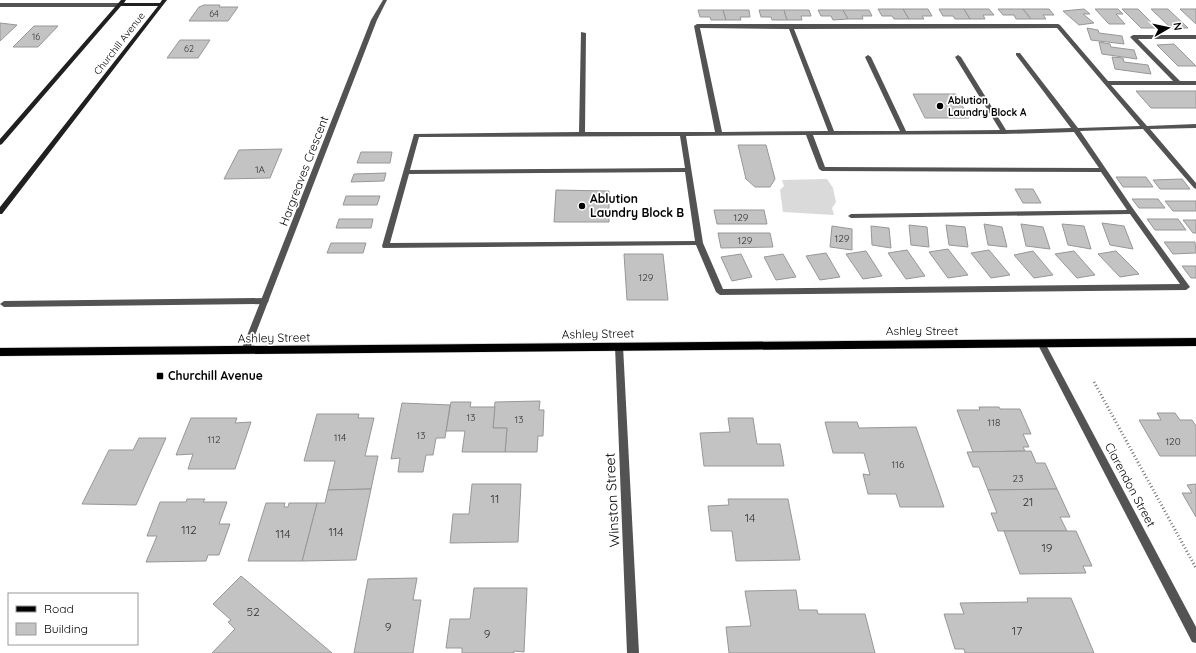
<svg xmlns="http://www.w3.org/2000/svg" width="1196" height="653" font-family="Quicksand,sans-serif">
<rect width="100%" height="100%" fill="#fff"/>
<!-- green -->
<path fill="#dadada" d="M827,179L833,188L836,202L832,208L834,215L783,212L780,190L784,186L782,180Z"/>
<!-- building -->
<g fill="#c3c3c3" stroke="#979797">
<path d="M204,5H220L219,7H238L228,21H189L199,7Z"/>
<path d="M878,9H903L909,19H894L892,16H882Z"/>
<path d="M903,9H928L932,16H922L924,19H909Z"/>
<path d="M939,9H964L970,19H955L953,16H943Z"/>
<path d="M964,9H989L994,15H983L985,19H970Z"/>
<path d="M998,9H1023L1031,19H1016L1014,15H1003Z"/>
<path d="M1023,9H1049L1054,15H1043L1046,19H1031Z"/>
<path d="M1084,9L1090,14H1083L1094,23L1079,25L1063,11Z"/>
<path d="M1095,9H1118L1123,14H1116L1125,24H1109Z"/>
<path d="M1122,9H1138L1157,28H1141Z"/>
<path d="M1151,9H1168L1188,28H1171Z"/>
<path d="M1180,9H1196V24Z"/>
<path d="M698,10H723L726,20H711L710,17H700Z"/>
<path d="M723,10H749L750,17H740L741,20H726Z"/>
<path d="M759,10H784L787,20H772L771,17H761Z"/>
<path d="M784,10H809L811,16H801L802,20H787Z"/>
<path d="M818,10H843L848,19L833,20L831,16H821Z"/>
<path d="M843,10H869L872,16H862L863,19H848Z"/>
<path d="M0,23L17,25L0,41Z"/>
<path d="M34,26H58L38,47H13Z"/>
<path d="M1087,28L1098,30L1099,33L1122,36L1124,44L1091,40Z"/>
<path d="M180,40H210L198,58H167Z"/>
<path d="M1099,42L1110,44L1111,47L1134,50L1137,59L1102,54Z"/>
<path d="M1174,44L1196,66H1178L1157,45Z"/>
<path d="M1112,57L1123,58L1124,62L1148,65L1151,74L1115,69Z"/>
<path d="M1136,91H1196V108H1151Z"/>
<path d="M913,94H956L969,118H925Z"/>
<path d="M738,145H766L775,179L770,187H755L746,179Z"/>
<path d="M282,149L270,178L224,179L239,150Z"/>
<path d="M361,152H392L390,163H357Z"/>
<path d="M386,173L384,181L351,182L354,174Z"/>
<path d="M1116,177H1146L1153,187H1123Z"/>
<path d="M1182,179L1190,189H1160L1153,180Z"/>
<path d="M1015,189H1033L1041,203H1023Z"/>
<path d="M556,190L609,191V222H554Z"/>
<path d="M346,196H380L377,205H343Z"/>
<path d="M1132,199H1158L1165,208H1139Z"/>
<path d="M1165,201H1196V211H1173Z"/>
<path d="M714,210H764L767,224H717Z"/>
<path d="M339,219H373L371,228H336Z"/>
<path d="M1147,219H1178L1186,230H1155Z"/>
<path d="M1183,220H1196V233H1193Z"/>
<path d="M1102,223L1124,226L1133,249L1110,245Z"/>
<path d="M984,224L1002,227L1007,247L988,245Z"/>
<path d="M1021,224L1043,227L1050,249L1026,246Z"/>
<path d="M1062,224L1084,226L1091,249L1068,245Z"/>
<path d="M909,225L927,227L929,247L911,245Z"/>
<path d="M946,225L965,227L968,247L949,245Z"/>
<path d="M832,226L852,229V250L830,247Z"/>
<path d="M871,226L889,228L891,248L872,245Z"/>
<path d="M718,233H770L773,247L721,248Z"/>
<path d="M1164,242H1195L1196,253L1173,254Z"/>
<path d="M331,243H366L363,253H327Z"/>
<path d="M948,249L968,275L948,278L929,252Z"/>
<path d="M907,250L925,276L906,279L888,253Z"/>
<path d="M989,250L1010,275L991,278L971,253Z"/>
<path d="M866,251L882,276L863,279L846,254Z"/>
<path d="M1033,251L1053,275L1034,278L1014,255Z"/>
<path d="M1074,251L1095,275L1077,278L1055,254Z"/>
<path d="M1116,251L1139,274L1120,277L1098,254Z"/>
<path d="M826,253L840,277L820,280L806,256Z"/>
<path d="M624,254H663L668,300H627Z"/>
<path d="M741,254L752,277L732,281L721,257Z"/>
<path d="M783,254L796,277L776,280L764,257Z"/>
<path d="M1182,266H1196V278H1191Z"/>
<path d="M540,401L539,410H544L543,436H538L537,452H505L507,428H493L495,402Z"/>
<path d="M451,402H471L470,407H495L493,428H507L505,452H462L465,431H446Z"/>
<path d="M402,403L450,405L445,438H436L433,455H426L423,472H398L400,458L391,459Z"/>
<path d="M979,407H999L1000,409H1020L1031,434H1023L1029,447H1023L1025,451L973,452L957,410H980Z"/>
<path d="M1157,413H1175L1180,420H1192L1196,426V456H1160L1139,420H1161Z"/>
<path d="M317,414H359L358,418H374L365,456H378L371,489L328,490L335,461H304Z"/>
<path d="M191,418H237L235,423L251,422L235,469H188L193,454L176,455Z"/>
<path d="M728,418H753L757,444H780L784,466H704L700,433L730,432Z"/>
<path d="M825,422H857L859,428L916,427L944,507H900L896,494H868L863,474L870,475L864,453H833Z"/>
<path d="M139,438H166L136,505L82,504L109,450H133Z"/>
<path d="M1031,451L1036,463H1045L1057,489L988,490L979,467H973L967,452Z"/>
<path d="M472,484H521L518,542L450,543L453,514H469Z"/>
<path d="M1196,484V517L1182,493H1192L1187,485Z"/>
<path d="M371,489L356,560L302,561L317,503H325L328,490Z"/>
<path d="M1057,489L1070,517H1060L1067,531H998L991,513H997L988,490Z"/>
<path d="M187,499H205L203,502H227L219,524H230L219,555H208L206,561L146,562L157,536H147L160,502H186Z"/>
<path d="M728,499H788L800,560L736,561L732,531H711L708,506L729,505Z"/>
<path d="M266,503H285L284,507H288L289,503H317L302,561H248Z"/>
<path d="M1004,531H1076L1092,566H1083L1086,573L1020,574Z"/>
<path d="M241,576L332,653H212L235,629L228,622L231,620L213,604Z"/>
<path d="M417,578L413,600H421L413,653H354L368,579Z"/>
<path d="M474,588H527L524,652L514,651V653H462V648H446L450,619H470Z"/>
<path d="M796,590L799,610H817L818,614H865L875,653H729L726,627L751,626L745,591Z"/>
<path d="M1027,598H1071L1094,653H965L964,649H955L944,614H964L960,603L1028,602Z"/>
</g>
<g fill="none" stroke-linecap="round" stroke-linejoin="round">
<!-- primary casing -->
<g stroke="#dbdbdb" stroke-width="1">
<path id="primary" d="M1196,338V346L0,356V348Z"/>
</g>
<!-- path -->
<path stroke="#757575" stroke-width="3" stroke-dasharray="1 2.5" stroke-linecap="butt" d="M1094,382L1196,568"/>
<!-- service -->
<g fill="#535353" fill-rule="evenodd">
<path d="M697,24H1058L1060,25L1108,81H1173L1130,37L1133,35H1196V39H1138L1180,81H1196V85H1111L1147,126L1196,124V128L1150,129L1196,183V189L1194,188L1143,129L1080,131L1134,210L1190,287L1186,290L720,295L716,292L696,245L383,248L382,246L414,134L579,132L581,32L586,33L585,132H715L694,26ZM700,28L789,29L828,131L722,132ZM1057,28L1140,126L1078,128L1020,53H1016V55L1071,128L1006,130L961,57L958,55L955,57L1000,130L906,131L871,57L868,55L865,57L900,131H834L794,29ZM1074,132L1099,168L825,167L813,135L1004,134ZM806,135L819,169L822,171L1101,172L1127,210L851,214L848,216L851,218L1130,214L1180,284L723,289L703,243L686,136ZM680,136L685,168L410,170L419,137ZM685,172L695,241L390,243L409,174Z"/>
<path d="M265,298L269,301L265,304L4,307L0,304L4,301Z"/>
</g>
<!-- minor -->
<g fill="#535353" fill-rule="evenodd">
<path d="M383,0H387L377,20L249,351L248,353H242L241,351L371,20Z"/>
<path d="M0,3H119L122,5L119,7H0Z"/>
<path d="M1041,340L1044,341L1196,627V643L1192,642L1037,343L1038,341Z"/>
<path d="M619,343L622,344L623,346L639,653H627L615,346L616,344Z"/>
</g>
<!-- secondary -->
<path fill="#202020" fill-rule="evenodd" d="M121,0H126L124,3H160L162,0H167L2,214H0V207L158,6H121L2,144L0,145V139Z"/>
<!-- primary -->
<use href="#primary" fill="#000" fill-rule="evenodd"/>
</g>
<!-- markers -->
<g fill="#000" stroke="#fff" stroke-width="1.5">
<circle cx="940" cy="106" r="4"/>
<circle cx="582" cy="206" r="4"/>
<rect x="156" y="372" width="8" height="8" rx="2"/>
</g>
<g text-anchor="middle" stroke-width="3.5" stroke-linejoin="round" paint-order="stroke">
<!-- far-number labels -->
<g font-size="9" fill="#313131">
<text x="214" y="17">64</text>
<text x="36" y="40">16</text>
<text x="189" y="52">62</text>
</g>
<!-- far-street labels -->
<g font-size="10" fill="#000" stroke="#fff">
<text transform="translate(119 43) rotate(-52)" y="4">Churchill Avenue</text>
</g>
<!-- far-poi labels -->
<g font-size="10" font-weight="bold" fill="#000" stroke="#fff" text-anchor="start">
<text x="948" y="104">Ablution<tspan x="948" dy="12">Laundry Block A</tspan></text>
</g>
<!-- number labels -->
<g font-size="10" fill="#313131">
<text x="260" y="173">1A</text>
<text x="741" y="221">129</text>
<text x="842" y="242">129</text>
<text x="745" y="244">129</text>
<text x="646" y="281">129</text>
<text x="471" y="421">13</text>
<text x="519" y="423">13</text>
<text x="994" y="426">118</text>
<text x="421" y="439">13</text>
<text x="340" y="441">114</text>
<text x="214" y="443">112</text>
<text x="1173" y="445">120</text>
<text x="898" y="468">116</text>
<text x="1018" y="482">23</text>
</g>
<!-- street labels -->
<g font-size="12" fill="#000" stroke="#fff">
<text transform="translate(304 171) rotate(-69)" y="4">Hargreaves Crescent</text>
<text x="922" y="335">Ashley Street</text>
<text transform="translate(598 334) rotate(-1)" y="4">Ashley Street</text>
<text transform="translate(274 338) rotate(-1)" y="4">Ashley Street</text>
<text transform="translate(1130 485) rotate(62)" y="4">Clarendon Street</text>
</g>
<!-- poi labels -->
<g font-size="12" font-weight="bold" fill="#000" stroke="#fff" text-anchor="start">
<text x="590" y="203">Ablution<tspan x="590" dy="14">Laundry Block B</tspan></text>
<text x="168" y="380">Churchill Avenue</text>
</g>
<!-- near-number labels -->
<g font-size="12" fill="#313131">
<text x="495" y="503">11</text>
<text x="1028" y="506">21</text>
<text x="750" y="522">14</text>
<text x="189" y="534">112</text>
<text x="336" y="536">114</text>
<text x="283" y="538">114</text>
<text x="1047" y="552">19</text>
<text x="253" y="616">52</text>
<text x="388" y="631">9</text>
<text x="1017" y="635">17</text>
<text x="487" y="638">9</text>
</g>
<!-- near-street labels -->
<g font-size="14" fill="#000" stroke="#fff">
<text transform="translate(612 500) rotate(-93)" y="5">Winston Street</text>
</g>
</g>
<!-- legend -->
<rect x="8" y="593" width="130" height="52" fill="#ffffff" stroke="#999999"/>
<rect x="16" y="606" width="20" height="6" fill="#000000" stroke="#999999"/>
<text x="44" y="613" font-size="12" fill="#000000">Road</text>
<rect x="16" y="623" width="20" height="12" fill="#c3c3c3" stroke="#999999"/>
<text x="44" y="633" font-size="12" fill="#000000">Building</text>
<!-- north arrow -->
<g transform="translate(1168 28) rotate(81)" stroke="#ffffff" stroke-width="3" paint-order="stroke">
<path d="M0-3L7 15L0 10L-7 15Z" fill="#000000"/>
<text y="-6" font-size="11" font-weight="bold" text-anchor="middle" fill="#000000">N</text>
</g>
</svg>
